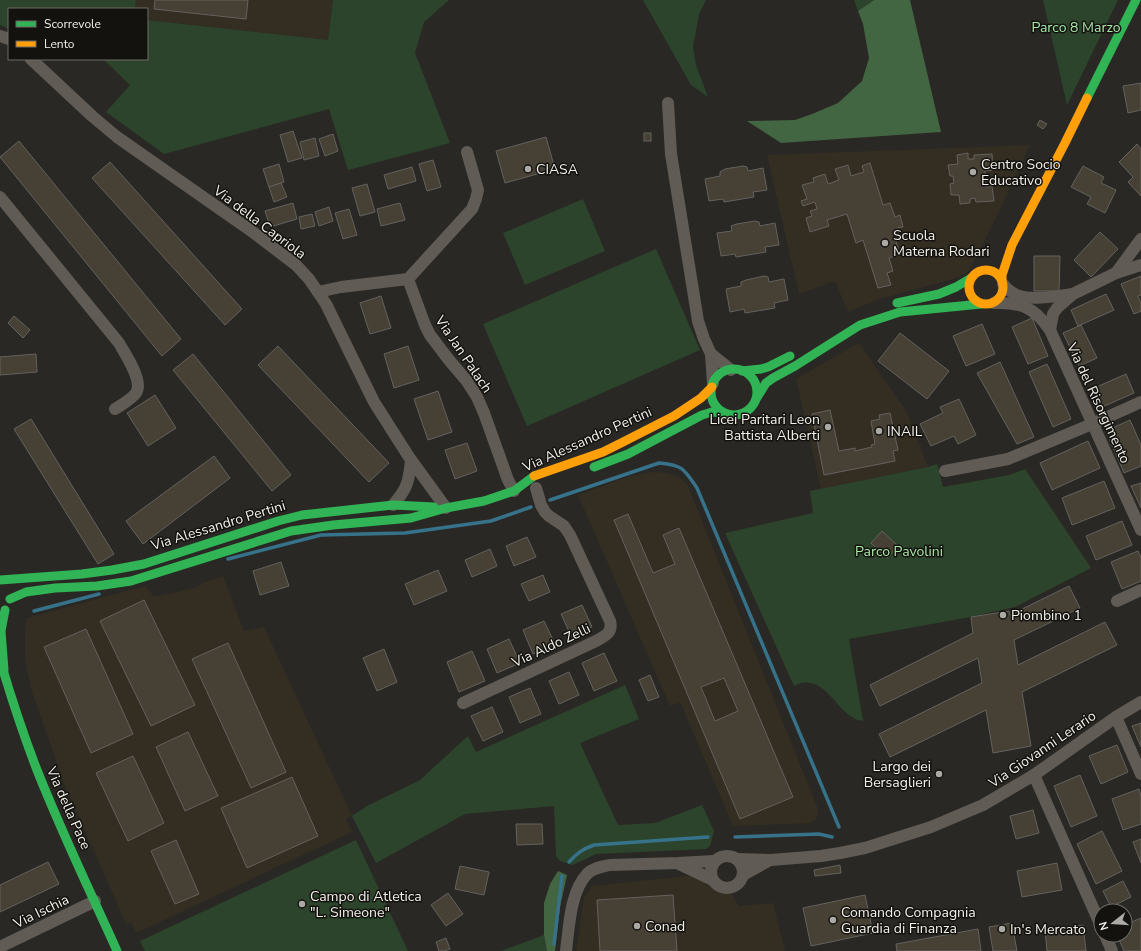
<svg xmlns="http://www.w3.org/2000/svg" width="1141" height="951" font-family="'Nunito Sans',sans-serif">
<rect width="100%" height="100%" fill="#2a2824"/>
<!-- built -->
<g fill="#342e22">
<path d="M136,0H333L328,40L147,20V9H135Z"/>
<path d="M1030,145L996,218L970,269L965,274L953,279L880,299L848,312L835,281L799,294L767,155Z"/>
<path d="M859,343L906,411L928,467L821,489L796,379Z"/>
<path d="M653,472L668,473L680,478L687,484L818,809L817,818L811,823L733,826L680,702L670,706L578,495L628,477Z"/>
<path d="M223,576L244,631L264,627L352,816L346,819L352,832L136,933L131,922L126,924L64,783L31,689L25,661V627L27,618L145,586L154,597L195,588L203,583Z"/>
<path d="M696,875L712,885L731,893L739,906L773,903L785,951H576L584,898L592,886Z"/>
</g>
<!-- green -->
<g fill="#2c442b">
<path d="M0,0H136L135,9H9V29L0,25Z"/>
<path d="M333,0H449L424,22L415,53L450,143L348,170L329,109L164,154L106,112L130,85L103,59H147V20L328,40Z"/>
<path d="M643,0H706L699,14L693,47L696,65L708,97L691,85Z"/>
<path d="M854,0H874L858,11Z"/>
<path d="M1043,0H1118L1067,105Z"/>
<path d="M583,199L605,251L525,285L503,233Z"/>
<path d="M656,249L700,350L527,426L483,324Z"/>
<path d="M937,464L943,487L1009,475L1025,469L1091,568L1015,607L965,618L849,639L863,721C837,719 826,669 794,686L725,533L813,513L810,491L928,467Z"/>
<path d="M625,685L639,719L580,743L618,825L655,823L702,805L714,831L710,846L706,849L596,854L573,865L560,861L556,856L554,806L465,814L376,863L352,816L367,806L420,780L468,736L476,752Z"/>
<path d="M356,840L408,951H145L140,941Z"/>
<path d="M544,935L547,951H501Z"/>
</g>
<!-- forest -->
<g fill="#426542">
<path d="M874,0H910L941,132L781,143L747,121L795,120L812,114L838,103L862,81L869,58L863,24L858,11Z"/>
<path d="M558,871L567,875L560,907L555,951H547L544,935V903L550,884Z"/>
</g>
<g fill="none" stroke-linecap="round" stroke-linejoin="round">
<!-- stream -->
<g stroke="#367289" stroke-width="3.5">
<path d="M550,500L659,463C683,465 684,469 697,488L839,827"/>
<path d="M228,559L321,535L405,533L491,521L531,507"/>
<path d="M34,611L99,594"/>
<path d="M735,837L819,834L832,837"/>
<path d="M569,862C577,853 583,849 594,845L708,837"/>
<path d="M554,944L562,876"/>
</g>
</g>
<!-- building -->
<g fill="#464035" stroke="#64625e" fill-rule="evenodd">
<path d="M155,0H248L246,19L154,9Z"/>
<path d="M1141,83V110L1128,113L1123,86Z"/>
<path d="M1040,120L1047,124L1043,129L1037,125Z"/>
<path d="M293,131L302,158L288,162L280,135Z"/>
<rect x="644" y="133" width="7" height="8"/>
<path d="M333,134L338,151L325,156L319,139Z"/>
<path d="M546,137L555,169L505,183L496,151Z"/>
<path d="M315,138L319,156L304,160L300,142Z"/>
<path d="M19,141L181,339L162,356L0,157Z"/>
<path d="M1137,144L1141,149V196L1128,182L1133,177L1119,162Z"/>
<path d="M968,153V159H974V155L992,154L993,170L985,171L986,187L992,186L994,201L976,202L975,198L970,199V203L960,204L959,195H951L950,184L954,183L953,176H950L948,165L958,164L957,155Z"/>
<path d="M433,160L441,187L427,191L419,164Z"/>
<path d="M110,162L242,309L225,325L92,178Z"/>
<path d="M870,163L883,205L890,203L895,217L900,215L903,227L897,228L901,240L896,241L900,254L889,258L893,271L887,273L891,285L878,288L863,240L856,243L847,214L827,220L829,226L810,232L806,218L812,216L810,211L817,209L815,202L803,206L801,201L807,199L802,185L814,182L813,178L825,174L828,184L839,180L835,169L848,165L851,176L864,172L862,166Z"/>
<path d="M279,164L284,182L269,187L263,169Z"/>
<path d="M743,166L747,167L748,171L763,168L767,190L753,192L754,197L724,202L723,199L709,201L705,179L720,176V172L725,169Z"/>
<path d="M1083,166L1104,177L1101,183L1116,190L1105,213L1087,204L1091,197L1071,187Z"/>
<path d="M412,167L416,181L388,189L384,175Z"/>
<path d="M281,183L287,197L274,202L269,187Z"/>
<path d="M367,184L375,212L360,216L352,188Z"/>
<path d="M293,203L297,219L270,227L265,211Z"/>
<path d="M400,203L405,220L381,226L377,209Z"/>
<path d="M329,207L333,221L319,226L315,212Z"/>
<path d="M349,209L357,235L343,239L335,213Z"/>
<path d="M312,214L315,226L301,229L299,217Z"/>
<path d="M755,221L759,222L760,226L775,223L779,245L765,247L766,252L736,257L735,254L721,256L717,233L732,231L731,226L737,224Z"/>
<path d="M1100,232L1118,249L1091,277L1074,260Z"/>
<path d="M1034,256H1060L1059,291H1034Z"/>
<path d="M764,276L768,277L769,282L784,279L788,300L774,303L775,308L745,313L744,309L730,312L726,289L741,286V282L746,280Z"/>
<path d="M1141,276V295L1138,296L1141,303V311L1134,314L1121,284Z"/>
<path d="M1106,294L1114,310L1078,326L1071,310Z"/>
<path d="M381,296L391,328L370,334L360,303Z"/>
<path d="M14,316L30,330L23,338L8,323Z"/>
<path d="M1032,318L1048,356L1028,364L1012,327Z"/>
<path d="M982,324L995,354L966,366L953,336Z"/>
<path d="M1081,325L1097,358L1079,366L1063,333Z"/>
<path d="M900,333L949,371L927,399L878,361Z"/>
<path d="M278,346L389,463L369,482L258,365Z"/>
<path d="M408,346L419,380L394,388L384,354Z"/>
<path d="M36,354L37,372L0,375V357Z"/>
<path d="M193,354L291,475L272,491L173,370Z"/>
<path d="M1000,362L1034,437L1017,444L977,373Z"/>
<path d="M1047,364L1071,419L1053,427L1029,372Z"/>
<path d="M1126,374L1134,393L1100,408L1092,389Z"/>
<path d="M438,391L452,432L428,440L414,399Z"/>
<path d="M155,395L176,428L148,446L127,413Z"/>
<path d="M959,399L976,435L958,444L954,436L931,446L920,424L943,413L940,407Z"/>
<path d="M830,410L839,451L855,448V451L872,447L871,445L875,444L871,421L880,419L879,415L890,413L898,450L893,451L895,461L824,475L812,414Z"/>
<path d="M31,419L114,554L98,564L14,429Z"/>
<path d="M1130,420L1141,445V466L1124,473L1106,431Z"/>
<path d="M1088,441L1100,468L1052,490L1040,463Z"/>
<path d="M467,443L477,471L455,479L445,450Z"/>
<path d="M214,456L230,478L143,544L126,521Z"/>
<path d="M1104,481L1115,508L1072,525L1062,498Z"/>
<path d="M1141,483V508L1131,486Z"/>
<path d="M628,514L653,573L675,564L663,535L679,528L793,797L740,819L614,520ZM724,678L738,711L715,721L701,687Z"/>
<path d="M1122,521L1132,545L1096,560L1086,536Z"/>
<path d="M882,531L898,546L887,558L871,543Z"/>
<path d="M527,537L536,557L514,566L506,546Z"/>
<path d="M490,549L497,566L472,577L465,560Z"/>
<path d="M1138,551L1141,558V581L1122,589L1111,562Z"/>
<path d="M281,562L289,586L260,595L253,571Z"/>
<path d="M438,570L447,591L414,605L405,584Z"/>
<path d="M543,575L550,592L529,601L521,584Z"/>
<path d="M1069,586L1080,608L1014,640L1018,665L1105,622L1117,645L1022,692L1031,746L993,753L986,710L890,757L879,734L982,683L978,658L880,706L870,685L973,633L971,617L1009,611L1010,615Z"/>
<path d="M144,600L195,705L151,726L100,621Z"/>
<path d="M582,605L592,627L571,636L561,614Z"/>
<path d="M544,621L555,644L533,654L523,630Z"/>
<path d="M86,629L133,734L91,753L44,647Z"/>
<path d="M509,639L520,663L497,673L487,649Z"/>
<path d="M228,643L286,772L251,788L192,659Z"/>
<path d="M384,649L397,682L377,691L363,658Z"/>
<path d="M472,651L485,681L459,692L447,662Z"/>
<path d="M604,653L617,681L594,691L582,663Z"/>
<path d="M569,672L579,695L559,704L549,681Z"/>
<path d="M650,675L659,697L648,701L639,680Z"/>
<path d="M530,688L541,714L520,723L509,697Z"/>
<path d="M492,707L503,732L483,741L471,716Z"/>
<path d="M1141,723V747L1132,726Z"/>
<path d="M188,732L218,796L185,811L156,747Z"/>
<path d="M1117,745L1128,772L1101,784L1089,756Z"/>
<path d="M133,756L164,823L128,841L96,773Z"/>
<path d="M1080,775L1097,816L1071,827L1054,786Z"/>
<path d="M292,777L318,836L247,868L221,808Z"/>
<path d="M1139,789L1141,796V824L1123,830L1112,799Z"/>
<path d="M1033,810L1039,833L1016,839L1010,816Z"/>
<path d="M516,824H542L543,844L517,845Z"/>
<path d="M1102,831L1122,871L1096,884L1077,844Z"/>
<path d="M1141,839V863L1133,842Z"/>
<path d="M176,840L199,894L175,904L151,851Z"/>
<path d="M48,862L59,884L0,912V885Z"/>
<path d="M1057,863L1062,890L1022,897L1017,871Z"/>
<path d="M840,865L841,873L815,876L814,870Z"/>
<path d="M460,866L489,872L484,895L455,889Z"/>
<path d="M1123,881L1131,897L1111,907L1103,891Z"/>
<path d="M448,893L463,914L446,926L431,905Z"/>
<path d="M673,895L677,951H600L597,900Z"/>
<path d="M865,895L873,933L811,946L803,908Z"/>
<path d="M1141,918V951H1124L1117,935H1125V925Z"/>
<path d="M1012,923L1017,951H993L989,927Z"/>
<path d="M1083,925L1086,951H1047L1045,930Z"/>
<path d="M978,929L981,951H897L896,944Z"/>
<path d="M446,938L450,949L444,951H439L436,942Z"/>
</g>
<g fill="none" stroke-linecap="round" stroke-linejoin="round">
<!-- street -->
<g stroke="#615b56" stroke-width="12">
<path d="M0,36L9,39"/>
<path d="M31,59L92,116L117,137L250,230L296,265L309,279L326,304L374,402L409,457L446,508"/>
<path d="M668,103L671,154L698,321L704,339L711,354L713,383"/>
<path d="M0,197L119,343C125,354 144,381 136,393C132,399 121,405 115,409"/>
<path d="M1116,273L1141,265"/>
<path d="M408,279L425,325L430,335L449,360L466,380L477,397L484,413L508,480L514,491"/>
<path d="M1003,284C1005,287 1007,289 1010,291C1024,303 1056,296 1073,294"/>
<path d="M318,292L341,287L408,279L472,209L476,199L478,190L467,152"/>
<path d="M994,303C1021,302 1034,307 1050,330L1141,530"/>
<path d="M1050,330L1053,314L1057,308L1073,294L1116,273L1141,239"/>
<path d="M711,354L731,370"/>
<path d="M945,471L1008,459L1092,424L1141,402"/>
<path d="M393,505C407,489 409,482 411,460"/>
<path d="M1117,601L1141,590"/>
<path d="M463,703L596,641C605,636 613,633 610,621L570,535L564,526L549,516L545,512L541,505L536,488"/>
<path d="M1116,717L1141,774"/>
<path d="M1034,775L1101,926"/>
<circle cx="727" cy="872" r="16"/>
<path d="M737,859L771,860L821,856L840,853L865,848L931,827L983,805L1034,775L1116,717L1141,702"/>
<path d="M679,864L713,880"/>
<path d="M743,875L770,860"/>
<path d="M1105,935L1112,951"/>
<path d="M0,947L95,901"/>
<path d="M566,951C569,928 570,892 587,874C593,868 601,867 610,865L678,863L714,861"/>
</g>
<!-- fast -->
<g stroke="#30b455" stroke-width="9">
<path d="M1087,98L1136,0"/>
<path d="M897,303L939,294L956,287L971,278"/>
<circle cx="734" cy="392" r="23"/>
<path d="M742,371L761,369L768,367L790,356"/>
<path d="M756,399L766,383L773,378L795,366L860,325L900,312L981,304"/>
<path d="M594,467L628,454L702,415L712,412L723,413"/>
<path d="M0,580L82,574L112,570L144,564L278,521L302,515L393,505L434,507"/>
<path d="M10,599L26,592L55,588L97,586L131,581L291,531L333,525L411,518L446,508L484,501L514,491L534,476"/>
<path d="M0,660C11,697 23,734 37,770C61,831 90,891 117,951"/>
<path d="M4,670L1,631L5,610"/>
</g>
<!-- slow -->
<g stroke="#ff9f0a" stroke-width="9">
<circle cx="986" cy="287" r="17"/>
<path d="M1002,280V275L1012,245L1065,143L1087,98"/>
<path d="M534,476L603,452L623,442L674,416L701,398L712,387"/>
</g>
</g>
<!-- markers -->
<g fill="#acaaa5" stroke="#14120e" stroke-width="1.5">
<circle cx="528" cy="169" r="4"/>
<circle cx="973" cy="172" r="4"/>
<circle cx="885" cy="243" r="4"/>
<circle cx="828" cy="427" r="4"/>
<circle cx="879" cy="431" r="4"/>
<circle cx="1003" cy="615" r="4"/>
<circle cx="939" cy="774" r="4"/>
<circle cx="302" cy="904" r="4"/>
<circle cx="833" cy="920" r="4"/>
<circle cx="637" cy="926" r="4"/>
<circle cx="1002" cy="929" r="4"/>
</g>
<g text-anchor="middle" stroke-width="3" stroke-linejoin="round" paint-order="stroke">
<!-- park labels -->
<g font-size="14" fill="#a8e7a8" stroke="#14120e">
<text x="1076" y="32">Parco 8 Marzo</text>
<text x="899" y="556">Parco Pavolini</text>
</g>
<!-- poi labels -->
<g font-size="14" fill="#f2f0ea" stroke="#14120e" text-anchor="start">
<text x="981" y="169">Centro Socio<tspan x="981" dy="16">Educativo</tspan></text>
<text x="536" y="174">CIASA</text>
<text x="893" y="240">Scuola<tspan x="893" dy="16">Materna Rodari</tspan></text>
<text x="820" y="424" text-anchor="end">Licei Paritari Leon<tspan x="820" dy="16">Battista Alberti</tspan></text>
<text x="887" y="436">INAIL</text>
<text x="1011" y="620">Piombino 1</text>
<text x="931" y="771" text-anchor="end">Largo dei<tspan x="931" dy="16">Bersaglieri</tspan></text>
<text x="310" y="901">Campo di Atletica<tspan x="310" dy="16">"L. Simeone"</tspan></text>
<text x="841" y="917">Comando Compagnia<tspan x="841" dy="16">Guardia di Finanza</tspan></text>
<text x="645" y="931">Conad</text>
<text x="1010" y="934">In's Mercato</text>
</g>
<!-- street labels -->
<g font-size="14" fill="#f2f0ea" stroke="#14120e">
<text transform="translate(260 222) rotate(37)" y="5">Via della Capriola</text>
<text transform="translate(464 354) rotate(56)" y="5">Via Jan Palach</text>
<text transform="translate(1099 403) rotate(65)" y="5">Via del Risorgimento</text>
<text transform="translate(587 439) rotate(-24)" y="5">Via Alessandro Pertini</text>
<text transform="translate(218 525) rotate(-17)" y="5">Via Alessandro Pertini</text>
<text transform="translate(551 645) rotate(-25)" y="5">Via Aldo Zelli</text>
<text transform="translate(1042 749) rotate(-34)" y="5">Via Giovanni Lerario</text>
<text transform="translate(69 808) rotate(66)" y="5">Via della Pace</text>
<text transform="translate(41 911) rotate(-26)" y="5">Via Ischia</text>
</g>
</g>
<!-- legend -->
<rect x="8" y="8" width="140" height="52" fill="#14120e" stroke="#6d6b66"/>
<rect x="16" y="21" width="20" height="6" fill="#30b455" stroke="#6d6b66"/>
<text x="44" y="28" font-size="12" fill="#f2f0ea">Scorrevole</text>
<rect x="16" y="41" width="20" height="6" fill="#ff9f0a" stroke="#6d6b66"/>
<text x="44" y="48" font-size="12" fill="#f2f0ea">Lento</text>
<!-- north arrow -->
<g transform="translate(1113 923) rotate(253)"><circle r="19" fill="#14120e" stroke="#6d6b66"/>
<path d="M0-3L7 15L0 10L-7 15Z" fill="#acaaa5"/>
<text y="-6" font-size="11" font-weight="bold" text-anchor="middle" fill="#f2f0ea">N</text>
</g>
</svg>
